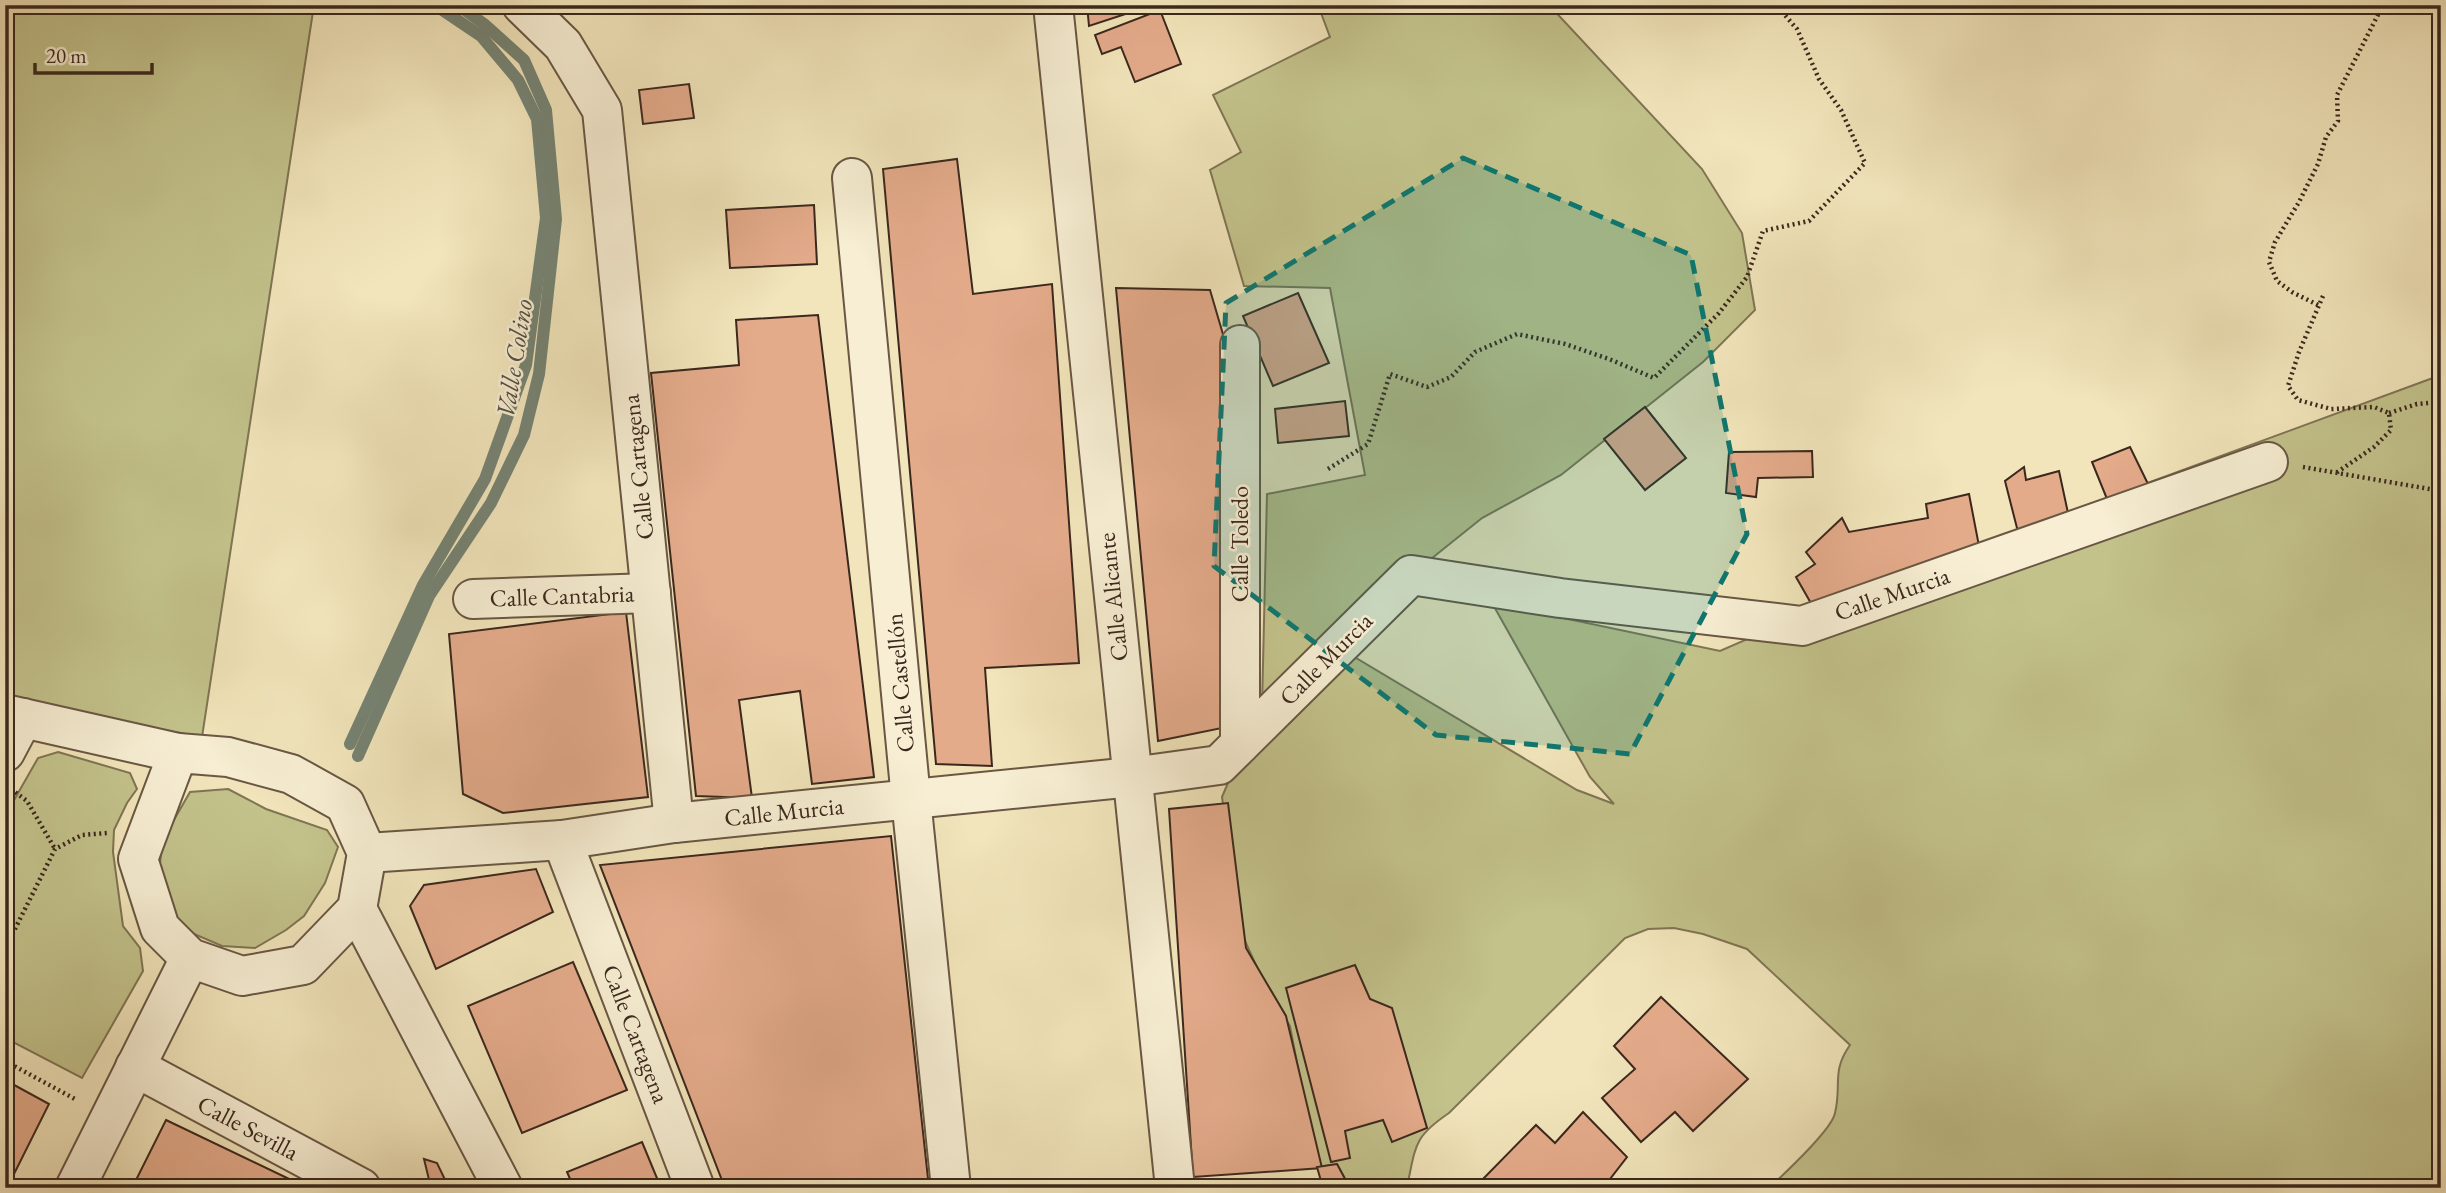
<svg xmlns="http://www.w3.org/2000/svg" width="2446" height="1193" font-family="'EB Garamond',serif">
<rect width="100%" height="100%" fill="#f2e5bb"/>
<filter id="stains"><feTurbulence type="fractalNoise" baseFrequency=".00286" numOctaves="4"/><feColorMatrix values="0 0 0 0 .2 0 0 0 0 .09 0 0 0 0 .02 0 0 0 .5 -.17"/></filter>
<radialGradient id="worn" r=".72"><stop offset=".6" stop-color="#630" stop-opacity="0"/><stop offset="1" stop-color="#630" stop-opacity=".3"/></radialGradient>
<!-- green -->
<g fill="#c3c28b" stroke="#7f7554" stroke-width="2">
<path d="M5,5H314L202,737L5,700Z"/>
<path d="M1318,5H1382L1384,11L1397,5H1549L1702,169L1742,233L1755,310L1703,362L1561,475L1482,518L1411,575L1262,707L1267,494L1365,475L1330,288L1244,286L1210,170L1241,152L1213,95L1330,37Z"/>
<path d="M2441,375V1188H1769C1783,1175 1832,1129 1835,1113C1842,1084 1831,1072 1850,1045L1747,949L1703,934L1674,928L1648,929L1625,938L1449,1113C1415,1136 1416,1144 1408,1182L1387,1188H1350L1337,1164L1317,1167L1290,1026L1265,985L1240,930L1222,797L1233,771L1351,655L1577,790L1614,804L1590,777L1492,603L1720,651L1881,581Z"/>
<path d="M58,752L130,773L137,789L127,803L114,830L113,852L123,926L140,948L143,971L82,1078L5,1038V816L38,758Z"/>
<path d="M228,789L266,809L327,830L338,847L325,883L304,916L286,930L255,948L222,946L194,934L177,918L163,894L159,871L163,839L190,792Z"/>
</g>
<g fill="none" stroke-linecap="round" stroke-linejoin="round">
<!-- stream -->
<g stroke="#758373" stroke-width="12">
<path d="M350,744L423,585L485,479L526,365L546,218L537,119L518,80L481,36L435,5"/>
<path d="M358,756L429,596L491,503L524,435L539,374L556,219L546,110L524,60L484,24L458,5"/>
</g>
</g>
<!-- building -->
<g fill="#e4ab8b" stroke="#3b281d" stroke-width="2">
<path d="M1087,5H1153L1089,26Z"/>
<path d="M1160,10L1181,64L1135,82L1121,47L1102,54L1095,35Z"/>
<path d="M689,84L694,118L643,124L639,90Z"/>
<path d="M957,159L973,294L1052,284L1079,663L985,668L992,766L936,764L883,169Z"/>
<path d="M814,205L817,264L730,268L726,210Z"/>
<path d="M1116,288L1210,290L1227,348L1222,728L1158,741Z"/>
<path d="M1298,293L1329,363L1273,386L1243,316Z"/>
<path d="M818,315L874,777L812,784L800,691L739,700L752,798L696,796L651,373L739,365L736,320Z"/>
<path d="M1345,401L1349,436L1278,443L1275,409Z"/>
<path d="M1645,407L1686,458L1645,490L1604,439Z"/>
<path d="M2130,447L2148,484L2107,499L2092,462Z"/>
<path d="M1812,451L1813,477L1758,478L1756,497L1726,493L1729,452Z"/>
<path d="M2024,467L2026,480L2059,471L2068,513L2018,532L2005,481Z"/>
<path d="M1969,494L1979,546L1812,605L1796,577L1815,564L1806,552L1842,518L1849,532L1928,518L1926,504Z"/>
<path d="M626,612L648,797L503,813L463,794L449,634Z"/>
<path d="M1228,803L1246,948L1286,1016L1322,1168L1193,1177L1169,809Z"/>
<path d="M891,836L929,1188H725L600,865Z"/>
<path d="M536,869L553,912L436,969L410,906L424,885Z"/>
<path d="M573,962L627,1090L522,1133L468,1006Z"/>
<path d="M1355,965L1370,999L1392,1008L1427,1128L1392,1142L1383,1120L1345,1131L1350,1158L1331,1162L1286,988Z"/>
<path d="M1661,997L1748,1079L1693,1131L1675,1112L1641,1142L1602,1098L1635,1069L1614,1046Z"/>
<path d="M5,1080L49,1104L7,1188H5Z"/>
<path d="M1583,1112L1627,1157L1603,1188H1488L1481,1181L1536,1125L1555,1143Z"/>
<path d="M166,1120L308,1188H132Z"/>
<path d="M642,1142L659,1183L647,1188H574L567,1172Z"/>
<path d="M424,1159L437,1163L449,1188H431Z"/>
<path d="M1337,1164L1350,1188H1323L1317,1167Z"/>
<path d="M1408,1182L1407,1188H1387Z"/>
</g>
<g fill="none" stroke-linecap="round" stroke-linejoin="round">
<!-- minor casing -->
<g stroke="#695744" stroke-width="42">
<g id="minor">
<path d="M522,5L563,45L602,110L674,823"/>
<path d="M1053,5L1175,1188"/>
<path d="M852,178L911,799L951,1188"/>
<path d="M1240,345V744"/>
<path d="M473,599L651,593"/>
<path d="M5,714L178,753"/>
<path d="M5,752L23,718"/>
<path d="M178,753L228,757L291,774L345,804L367,853L357,909L303,965L242,976L190,958L160,928L138,859Z"/>
<path d="M562,840L695,1188"/>
<path d="M367,853L562,840L674,823L1132,777L1219,765L1411,575L1560,598L1802,626L2268,462"/>
<path d="M357,909L503,1188"/>
<path d="M135,1067L361,1188"/>
<path d="M75,1188L190,958"/>
</g>
</g>
<!-- path -->
<g stroke="#3b281d" stroke-width="4.5" stroke-dasharray="2 3.5" stroke-linecap="butt">
<path d="M2323,296L2299,352L2288,386L2298,400L2331,409L2374,407L2389,413L2391,430L2374,447L2336,473"/>
<path d="M2318,305L2292,292L2277,281L2269,262L2275,242L2299,202L2318,164L2326,137L2338,121L2337,95L2383,5"/>
<path d="M2389,413L2417,404L2441,402"/>
<path d="M2303,467L2441,491"/>
<path d="M1328,469L1368,444L1390,374L1427,387L1451,377L1475,352L1517,334L1565,344L1609,359L1654,378L1719,313L1747,277L1763,231L1809,221L1865,163L1841,110L1819,79L1797,29L1776,5"/>
<path d="M11,789L27,801L55,849"/>
<path d="M5,949L55,849L82,835L107,833"/>
<path d="M5,1061L75,1099"/>
</g>
<!-- minor -->
<use href="#minor" stroke="#f7eed3" stroke-width="38"/>
</g>
<!-- marked area -->
<path fill="#0f766e" fill-opacity="0.2" stroke="#0f766e" stroke-width="5" stroke-dasharray="14 9" stroke-linejoin="round" d="M1463,158L1691,255L1747,534L1630,754L1436,735L1214,566L1226,303Z"/>
<g text-anchor="middle" stroke-width="5" stroke-linejoin="round" paint-order="stroke">
<!-- street labels -->
<g font-size="24" fill="#3b281d" stroke="#f7eed3">
<text transform="translate(638 467) rotate(-96)" y="8">Calle Cartagena</text>
<text transform="translate(1240 544) rotate(-90)" y="8">Calle Toledo</text>
<text transform="translate(1892 594) rotate(-19)" y="8">Calle Murcia</text>
<text transform="translate(562 596) rotate(-2)" y="8">Calle Cantabria</text>
<text transform="translate(1113 597) rotate(-96)" y="8">Calle Alicante</text>
<text transform="translate(1326 659) rotate(-45)" y="8">Calle Murcia</text>
<text transform="translate(900 683) rotate(-95)" y="8">Calle Castellón</text>
<text transform="translate(784 812) rotate(-6)" y="8">Calle Murcia</text>
<text transform="translate(636 1034) rotate(69)" y="8">Calle Cartagena</text>
<text transform="translate(248 1128) rotate(28)" y="8">Calle Sevilla</text>
</g>
<!-- water labels -->
<g font-size="26" font-style="italic" fill="#534e41" stroke="#f7eed3">
<text transform="translate(514 358) rotate(-81)" y="9">Valle Colino</text>
</g>
</g>
<!-- margin -->
<rect width="2446" height="1193" fill="none" stroke="#f2e5bb" stroke-width="28"/>
<rect x="7" y="7" width="2432" height="1179" fill="none" stroke="#3b281d" stroke-width="3.5"/>
<rect x="14" y="14" width="2418" height="1165" fill="none" stroke="#3b281d" stroke-width="2"/>
<!-- scale -->
<path d="M35 63v10h117v-10" fill="none" stroke="#3b281d" stroke-width="3.5"/>
<text x="46" y="63" font-size="21" fill="#3b281d" stroke="#f7eed3" stroke-width="5" paint-order="stroke">20 m</text>
<rect width="100%" height="100%" filter="url(#stains)"/>
<rect width="100%" height="100%" fill="url(#worn)"/>
</svg>
